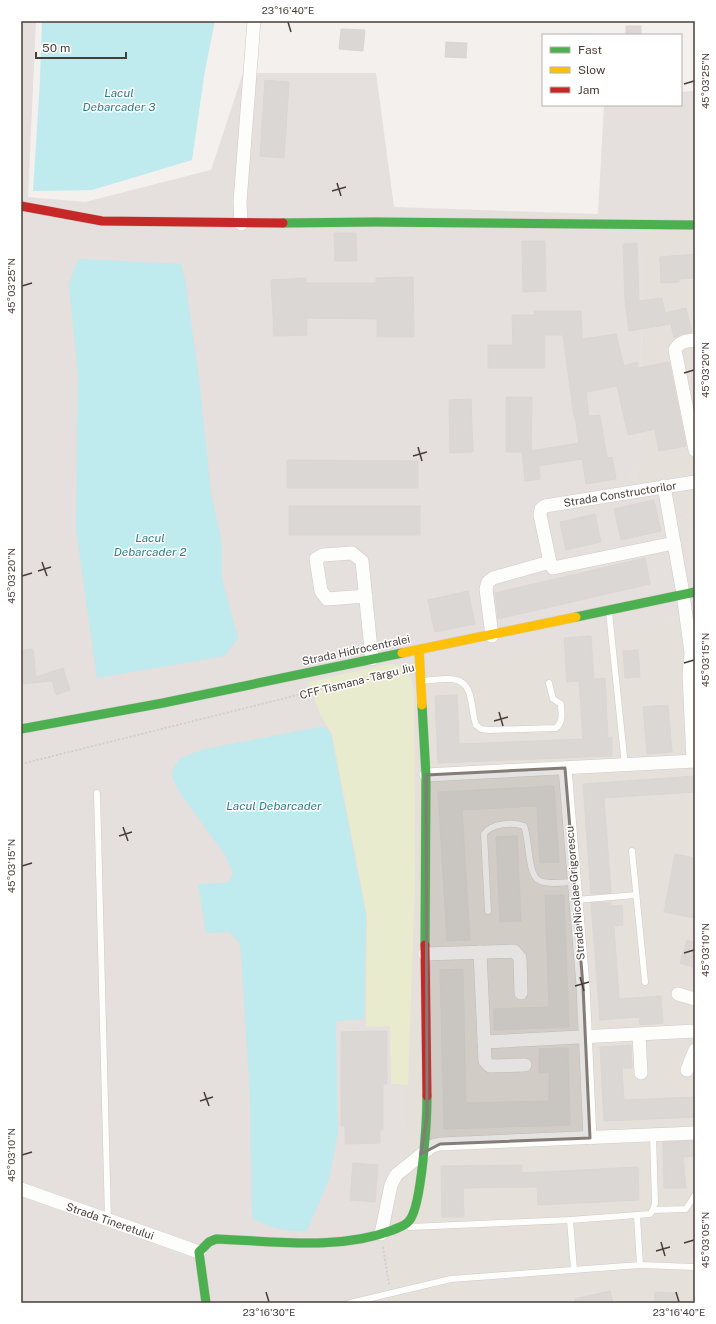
<svg xmlns="http://www.w3.org/2000/svg" width="716" height="1324" font-family="'Public Sans',sans-serif">
<rect width="100%" height="100%" fill="#f3f0ed"/>
<!-- residential -->
<g fill="#e6e0db">
<path d="M695,218V522L629,476L642,465L641,232Z"/>
<path d="M695,613V1303H385L402,1153L400,677Z"/>
</g>
<!-- industrial -->
<path fill="#e5dfdd" d="M21,21H36L28,197L85,202L211,170L243,73H376L394,207L598,214L604,105H681V92L695,91V218L641,232L642,465L629,476L695,522V613L400,678L402,1153L385,1303H21Z"/>
<!-- green -->
<path fill="#e9ebce" d="M388,664C410,664 412,675 414,695L415,879L408,1085L391,1084L390,1026L366,1027L367,916L332,734L321,716L308,682Z"/>
<!-- water -->
<g fill="#bfeaee">
<path d="M42,21H215L205,70L192,160L92,190L33,191L40,81Z"/>
<path d="M78,259L181,264L185,279L199,379L211,494L221,539L222,579L238,638L224,656L97,678L76,529L78,375L69,284Z"/>
<path d="M320,727L327,728L331,735L366,916L364,1019L336,1021L338,1132L329,1179L307,1231C282,1231 274,1229 252,1218L250,1096L241,953L239,942L229,932L206,933L198,884L225,883L230,880L233,874L225,855L180,793L172,777L174,766L181,758L204,749Z"/>
</g>
<!-- building -->
<g fill="#dbd7d4" stroke="#dbd6d3">
<rect x="626" y="26" width="15" height="9"/>
<path d="M341,29L365,30L363,51L339,49Z"/>
<path d="M446,42L467,43L466,58L445,57Z"/>
<path d="M265,80L289,82L284,158L260,156Z"/>
<path d="M334,233H356L357,261H335Z"/>
<path d="M522,241H545L546,291L523,292Z"/>
<path d="M637,243L639,301L662,298L665,313L686,308L692,332L681,334L674,338L671,324L629,331L625,301L623,244Z"/>
<path d="M695,254V278L679,279V282L661,283L660,257Z"/>
<path d="M413,277L414,337H377V319L307,318V335L274,336L271,280L306,278V283H376V278Z"/>
<path d="M534,311H581L582,339L616,334L624,366L637,362L638,368L669,362L686,446L659,451L655,429L628,435L617,386L586,392L589,416L600,415L607,458L612,457L616,479L586,484L582,459L539,466L540,479L525,481L522,452H506V397H532L531,451L579,443L575,417H574L563,335H545V368H488V345H513L512,315H535Z"/>
<path d="M471,399L473,452L450,453L449,400Z"/>
<path d="M287,460L418,461V488H287Z"/>
<path d="M654,500L661,531L621,540L614,509Z"/>
<rect x="289" y="506" width="131" height="29"/>
<path d="M595,514L601,542L566,550L560,522Z"/>
<path d="M645,558L650,584L498,619L495,593Z"/>
<path d="M468,591L475,624L435,632L428,600Z"/>
<path d="M591,636L594,679L605,678L608,738L612,737V756L438,763L435,696L457,695L459,744L583,739L579,681L567,682L564,638Z"/>
<path d="M33,649L36,677L63,668L70,690L56,695L52,681L21,684V650Z"/>
<path d="M638,650L640,677L625,678L623,651Z"/>
<path d="M668,705L672,752L647,754L643,707Z"/>
<path d="M695,776V792L604,798L611,893L591,894L583,784Z"/>
<path d="M554,786L559,862L540,863L537,806L462,810L470,940L447,941L438,792Z"/>
<path d="M517,836L521,921L500,922L496,837Z"/>
<path d="M675,854L695,858V918L664,912Z"/>
<path d="M545,895H564L569,1027L494,1030V1009L549,1007Z"/>
<path d="M611,902V906L622,905L623,925L614,926L619,999L661,996L663,1023L640,1025L639,1017L600,1020L591,903Z"/>
<path d="M687,940L695,943V968L680,963Z"/>
<path d="M463,969L466,1103L549,1101V1072L539,1073V1049L568,1048L570,1125L444,1129L440,970Z"/>
<path d="M387,1031V1084H383V1130H380V1143L345,1144V1126H341V1032Z"/>
<path d="M631,1045L632,1068H622L624,1100L695,1097V1117L604,1121L600,1047Z"/>
<path d="M695,1141V1156L683,1157L686,1188H664L663,1142Z"/>
<path d="M353,1163L378,1165L375,1202L350,1200Z"/>
<path d="M522,1165V1173L638,1167L639,1200L538,1205L537,1187L463,1188L464,1217H442L441,1166Z"/>
<path d="M610,1291L613,1303H575V1299Z"/>
<path d="M655,1292L677,1293L676,1303H654Z"/>
</g>
<g fill="none" stroke-linecap="round" stroke-linejoin="round">
<!-- lane casing -->
<g stroke="#cfcbc9" stroke-width="7">
<g id="lane">
<path d="M609,612L625,766"/>
<path d="M423,681C445,679 467,672 471,700C473,709 473,717 476,725L481,729L489,730L556,728C564,721 561,713 561,704L553,699L549,683"/>
<path d="M97,793L108,1219"/>
<path d="M632,851L645,982"/>
<path d="M576,900L636,895"/>
<path d="M488,911L484,834C491,823 513,822 524,826C530,840 527,876 540,881C550,885 564,882 574,882"/>
<path d="M653,1210L686,1209L695,1195"/>
<path d="M637,1216L640,1265"/>
<path d="M570,1220L574,1270"/>
<path d="M410,1227L570,1220L650,1214L653,1210L655,1203L653,1135"/>
<path d="M350,1303L451,1279L640,1265L695,1267"/>
</g>
</g>
<!-- street casing -->
<g stroke="#cfcbc9" stroke-width="14">
<g id="street">
<path d="M241,224L240,202L254,21"/>
<path d="M695,340C687,341 679,341 675,350L695,450"/>
<path d="M664,486L683,594L691,653L689,674L693,761"/>
<path d="M674,543L553,568L550,562L540,515L541,509L545,506L695,482"/>
<path d="M366,596L327,599L321,591L316,559L323,555L352,553L362,561L372,659"/>
<path d="M492,636L486,589L488,582L493,578L550,562"/>
<path d="M565,768L583,986L590,1138"/>
<path d="M426,775L695,761"/>
<path d="M480,952L485,1061L490,1066L525,1065"/>
<path d="M425,954L514,951L520,958L521,993"/>
<path d="M678,994L695,999"/>
<path d="M639,1035L641,1073"/>
<path d="M484,1042L695,1031"/>
<path d="M687,1070L695,1050"/>
<path d="M21,1189L199,1252"/>
<path d="M381,1234L391,1185L396,1175L432,1146L440,1144L695,1133"/>
</g>
</g>
<!-- fast casing -->
<g stroke="#d3ccc5" stroke-width="10">
<g id="fast">
<path d="M283,223L375,222L695,225"/>
<path d="M576,617L695,592"/>
<path d="M422,705L426,775L425,945"/>
<path d="M21,729L163,703L402,653"/>
<path d="M206,1303L199,1252L209,1242L216,1239C274,1241 338,1251 393,1230C399,1227 405,1226 409,1221C422,1207 427,1118 427,1096"/>
</g>
</g>
<!-- slow casing -->
<g stroke="#d3ccc5" stroke-width="10">
<g id="slow">
<path d="M419,650L422,705"/>
<path d="M402,653L576,617"/>
</g>
</g>
<!-- jam casing -->
<g stroke="#d3ccc5" stroke-width="10">
<g id="jam">
<path d="M21,206L102,221L283,223"/>
<path d="M425,945L427,1096"/>
</g>
</g>
<!-- path -->
<g stroke="#d3cecc" stroke-width="2" stroke-dasharray="2 2" stroke-linecap="butt">
<path d="M21,764L398,670"/>
<path d="M383,1247L389,1284"/>
</g>
<!-- lane -->
<use href="#lane" stroke="#fdfdfc" stroke-width="6"/>
<!-- street -->
<use href="#street" stroke="#fdfdfc" stroke-width="13"/>
<!-- fast -->
<use href="#fast" stroke="#4caf50" stroke-width="9"/>
<!-- slow -->
<use href="#slow" stroke="#ffc107" stroke-width="9"/>
<!-- jam -->
<use href="#jam" stroke="#c62828" stroke-width="9"/>
</g>
<!-- marked area -->
<path fill="#847c77" fill-opacity="0.2" stroke="#847c77" stroke-width="3" stroke-linejoin="round" d="M565,768L583,986L590,1138L440,1144L421,1154L427,1115L426,775Z"/>
<!-- ticks -->
<path fill="none" stroke="#493d38" stroke-width="1.5" d="M288,22L291,32M684,84L694,81M337,183L341,196M332,191L346,187M22,286L32,283M684,373L694,370M418,447L422,461M413,456L427,452M42,562L47,576M38,571L51,567M22,576L32,573M684,663L694,660M499,712L503,726M494,721L508,717M123,827L128,841M119,836L132,832M22,866L32,863M684,953L694,950M580,977L584,991M575,986L589,982M204,1092L209,1106M200,1101L213,1097M22,1155L32,1152M661,1242L665,1256M684,1243L694,1240M656,1251L670,1247M266,1292L269,1302M676,1292L679,1302"/>
<g text-anchor="middle" stroke-width="3" stroke-linejoin="round" paint-order="stroke">
<!-- street labels -->
<g font-size="11" fill="#493d38" stroke="#fff">
<text transform="translate(620 494) rotate(-9)" y="4">Strada Constructorilor</text>
<text transform="translate(356 650) rotate(-12)" y="4">Strada Hidrocentralei</text>
<text transform="translate(357 681) rotate(-14)" y="4">CFF Tismana - Târgu Jiu</text>
<text transform="translate(575 893) rotate(-95)" y="4">Strada Nicolae Grigorescu</text>
<text transform="translate(110 1221) rotate(19)" y="4">Strada Tineretului</text>
</g>
<!-- water labels -->
<g font-size="12" font-style="italic" fill="#2b7f8a" stroke="#fff">
<text x="119" y="97">Lacul<tspan x="119" dy="14">Debarcader 3</tspan></text>
<text x="150" y="542">Lacul<tspan x="150" dy="14">Debarcader 2</tspan></text>
<text x="274" y="810">Lacul Debarcader</text>
</g>
</g>
<!-- border -->
<rect width="716" height="1324" fill="none" stroke="#ffffff" stroke-width="44"/>
<!-- legend -->
<rect x="542" y="34" width="140" height="72" fill="#ffffff" stroke="#b6b1af"/>
<rect x="550" y="47" width="20" height="6" fill="#4caf50" stroke="#b6b1af"/>
<text x="578" y="54" font-size="12" fill="#493d38">Fast</text>
<rect x="550" y="67" width="20" height="6" fill="#ffc107" stroke="#b6b1af"/>
<text x="578" y="74" font-size="12" fill="#493d38">Slow</text>
<rect x="550" y="87" width="20" height="6" fill="#c62828" stroke="#b6b1af"/>
<text x="578" y="94" font-size="12" fill="#493d38">Jam</text>
<!-- scale -->
<path d="M36 52v6h90v-6" fill="none" stroke="#493d38" stroke-width="2"/>
<text x="42" y="52" font-size="12" fill="#493d38" stroke="#ffffff" stroke-width="3" paint-order="stroke">50 m</text>
<rect x="22" y="22" width="672" height="1280" fill="none" stroke="#493d38" stroke-width="1.5"/>
<g font-size="10" text-anchor="middle" fill="#493d38">
<text x="288" y="14">23°16'40"E</text>
<text transform="translate(705 81) rotate(-90)" y="4">45°03'25"N</text>
<text transform="translate(11 286) rotate(-90)" y="4">45°03'25"N</text>
<text transform="translate(705 370) rotate(-90)" y="4">45°03'20"N</text>
<text transform="translate(11 576) rotate(-90)" y="4">45°03'20"N</text>
<text transform="translate(705 660) rotate(-90)" y="4">45°03'15"N</text>
<text transform="translate(11 866) rotate(-90)" y="4">45°03'15"N</text>
<text transform="translate(705 950) rotate(-90)" y="4">45°03'10"N</text>
<text transform="translate(11 1155) rotate(-90)" y="4">45°03'10"N</text>
<text transform="translate(705 1240) rotate(-90)" y="4">45°03'05"N</text>
<text x="269" y="1316">23°16'30"E</text>
<text x="679" y="1316">23°16'40"E</text>
</g>
</svg>
